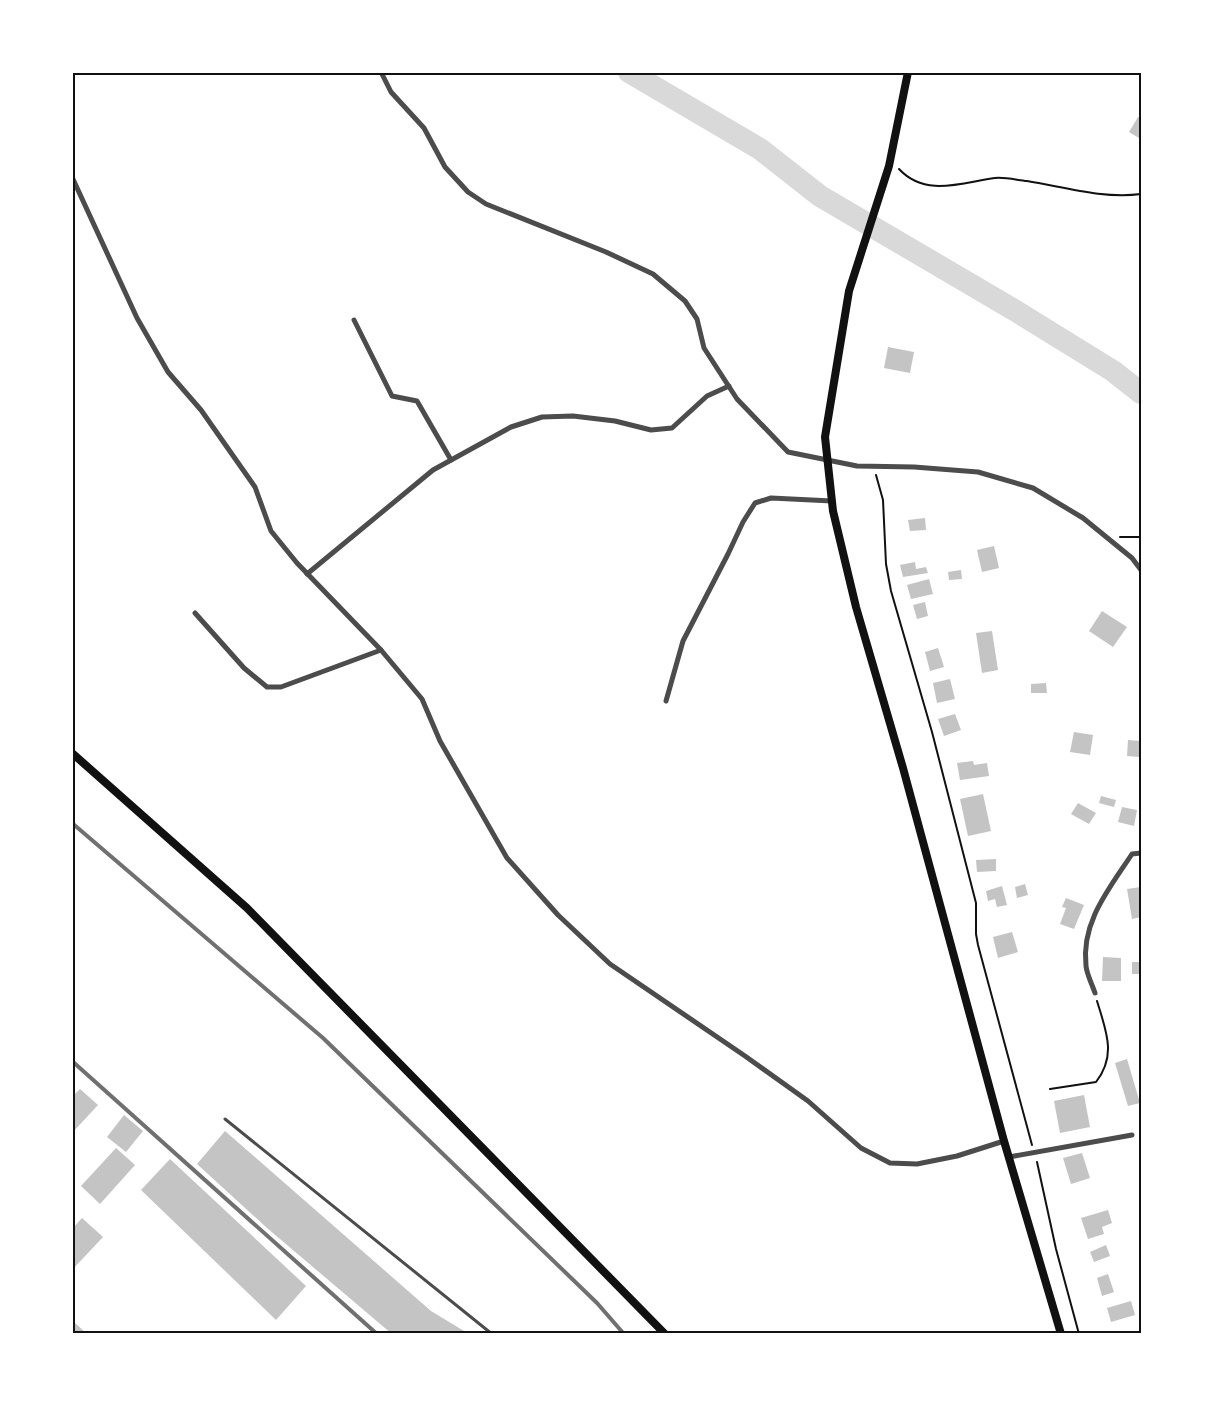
<svg xmlns="http://www.w3.org/2000/svg" width="1213" height="1406" font-family="Rubik,sans-serif">
<rect width="100%" height="100%" fill="#fff"/>
<g fill="none" stroke-linecap="round" stroke-linejoin="round">
<!-- river -->
<path stroke="#d9d9d9" stroke-width="22" d="M629,72L760,149L820,196L1016,311L1113,371L1141,393"/>
</g>
<!-- building -->
<g fill="#c4c4c4">
<path d="M1138,117L1141,119L1139,138L1129,132Z"/>
<path d="M888,347L914,352L910,373L884,368Z"/>
<path d="M925,518L926,530L910,531L908,520Z"/>
<path d="M994,546L999,568L982,572L977,550Z"/>
<path d="M915,562L916,569L926,567L928,573L903,577L900,565Z"/>
<path d="M961,570L962,579L949,580L948,572Z"/>
<path d="M929,579L933,594L911,599L907,585Z"/>
<path d="M925,602L928,616L917,619L913,605Z"/>
<path d="M1102,611L1127,627L1113,647L1089,631Z"/>
<path d="M992,631L998,670L982,673L976,633Z"/>
<path d="M938,648L944,667L930,671L925,652Z"/>
<path d="M950,679L955,699L937,703L933,683Z"/>
<path d="M1046,683L1047,693H1031V684Z"/>
<path d="M955,714L961,730L944,736L938,719Z"/>
<path d="M1074,732L1093,735L1090,755L1070,752Z"/>
<path d="M1128,740L1141,741L1139,757L1127,756Z"/>
<path d="M973,761L974,765L987,763L989,776L960,780L957,763Z"/>
<path d="M983,794L991,831L968,836L960,799Z"/>
<path d="M1101,796L1116,800L1114,807L1099,803Z"/>
<path d="M1078,803L1096,813L1089,824L1071,814Z"/>
<path d="M1122,807L1137,810L1134,826L1118,822Z"/>
<path d="M996,859V871L977,872L976,860Z"/>
<path d="M1025,884L1028,895L1017,898L1015,887Z"/>
<path d="M1002,886L1007,905L997,907L995,899L988,901L986,891Z"/>
<path d="M1141,887V917L1132,919L1127,889Z"/>
<path d="M1066,898L1084,905L1074,929L1060,924L1066,908L1062,907Z"/>
<path d="M1012,932L1018,952L998,958L993,937Z"/>
<path d="M1103,957L1121,958V981H1102Z"/>
<rect x="1132" y="962" width="9" height="12"/>
<path d="M1127,1059L1140,1103L1128,1106L1115,1063Z"/>
<path d="M80,1089L98,1105L72,1133V1097Z"/>
<path d="M1084,1095L1090,1127L1060,1133L1054,1101Z"/>
<path d="M124,1115L143,1131L126,1152L107,1137Z"/>
<path d="M225,1131L431,1311L469,1334H392L267,1228L197,1164Z"/>
<path d="M116,1148L135,1165L100,1204L81,1186Z"/>
<path d="M1082,1153L1090,1178L1071,1184L1063,1158Z"/>
<path d="M170,1159L306,1286L276,1320L141,1190Z"/>
<path d="M1108,1210L1112,1223L1102,1227L1104,1234L1088,1239L1081,1218Z"/>
<path d="M82,1218L103,1237L72,1270V1229Z"/>
<path d="M1106,1245L1110,1256L1094,1262L1090,1252Z"/>
<path d="M1108,1274L1114,1292L1102,1296L1097,1278Z"/>
<path d="M1131,1301L1135,1315L1111,1322L1107,1308Z"/>
<path d="M72,1320L87,1334H72Z"/>
</g>
<g fill="none" stroke-linecap="round" stroke-linejoin="round">
<!-- path -->
<g stroke="#111" stroke-width="2">
<path d="M899,169C926,198 963,182 995,178C1005,177 1017,180 1027,181C1064,187 1103,199 1141,194"/>
<path d="M876,475L883,500L886,564L891,591L932,732L976,903V934L978,945L1032,1145"/>
<path d="M1120,537H1141"/>
<path d="M1050,1089L1096,1082C1117,1055 1106,1031 1097,1001"/>
<path d="M1037,1162L1056,1249L1079,1334"/>
</g>
<!-- service -->
<path stroke="#4c4c4c" stroke-width="3" d="M225,1119L492,1334"/>
<!-- minor -->
<g stroke="#4c4c4c" stroke-width="5">
<path d="M381,72L391,92L424,128L445,167L468,192L486,204L606,252L653,274L685,301L697,319L704,348L737,399L788,452L857,466L914,467L978,472L1033,488L1083,518L1132,558L1141,570"/>
<path d="M72,177L137,318L168,372L201,410L255,487L271,531L297,563L381,650L422,699L440,741L507,858L558,915L610,964L745,1056L808,1101L861,1148L890,1163L917,1164L957,1156L1004,1141"/>
<path d="M354,320L392,396L417,401L451,460"/>
<path d="M307,574L433,470L511,427L542,417L573,416L615,421L651,430L672,428L707,396L729,386"/>
<path d="M195,613L244,668L267,687H281L381,650"/>
<path d="M666,701L683,641L728,554L743,522L755,503L771,498L832,501"/>
<path d="M1095,993C1092,984 1087,975 1086,966C1081,922 1109,889 1132,854L1141,853"/>
<path d="M1009,1157L1132,1135"/>
</g>
<!-- secondary -->
<path stroke="#111" stroke-width="8" d="M72,753L247,908L665,1334"/>
<!-- primary -->
<path stroke="#111" stroke-width="8" d="M908,72L889,166L849,291L825,437L833,511L856,607L903,768L1004,1141L1061,1334"/>
<!-- rail -->
<g stroke="#707070" stroke-width="4">
<path d="M72,823L323,1038L597,1303L624,1334"/>
<path d="M72,1061L377,1334"/>
</g>
</g>
<!-- border -->
<rect width="1213" height="1406" fill="none" stroke="#ffffff" stroke-width="147"/>
<rect x="74" y="74" width="1066" height="1258" fill="none" stroke="#111" stroke-width="2"/>
</svg>
